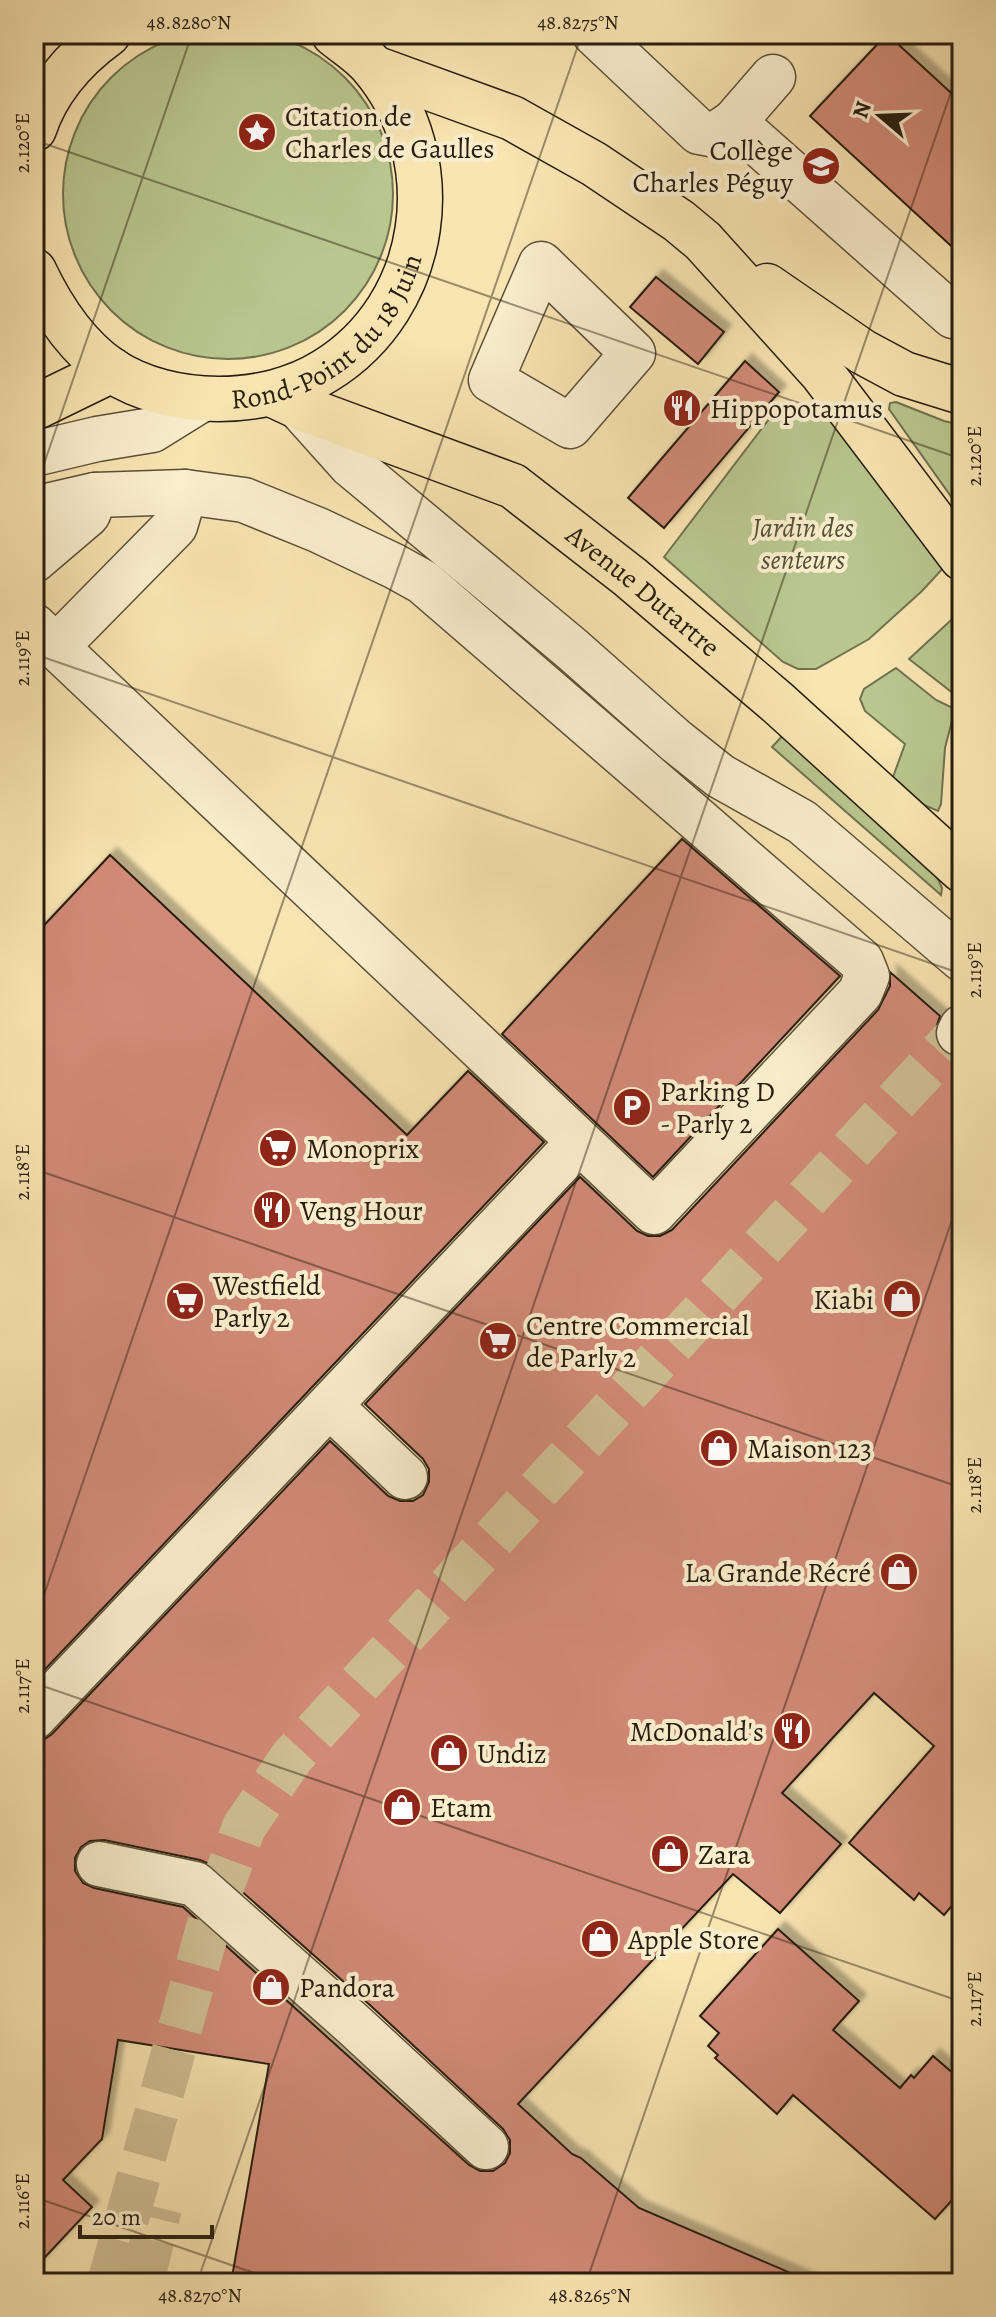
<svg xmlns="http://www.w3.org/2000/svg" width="996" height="2317" font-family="Alegreya,serif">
<defs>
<filter id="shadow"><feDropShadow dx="7" dy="-7" stdDeviation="2" flood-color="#0004"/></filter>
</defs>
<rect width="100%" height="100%" fill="#f8e5b2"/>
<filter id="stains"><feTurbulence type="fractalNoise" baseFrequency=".0025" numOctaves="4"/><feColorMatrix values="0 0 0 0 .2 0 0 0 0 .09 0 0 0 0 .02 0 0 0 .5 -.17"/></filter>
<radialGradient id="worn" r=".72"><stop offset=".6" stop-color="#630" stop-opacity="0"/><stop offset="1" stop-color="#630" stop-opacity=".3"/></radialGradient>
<!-- green -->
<g fill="#b9c68f" stroke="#707250" stroke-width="2">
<circle cx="228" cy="194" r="165"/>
<path d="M896,402L944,421L962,425V512L889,409L890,403Z"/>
<path d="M795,404L807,418L826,407L946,565L922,591L869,639L816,669H798L783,662L664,557L779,406Z"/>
<path d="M962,610V686L958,697L909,659Z"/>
<path d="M896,668L936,700L955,709L945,748L941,804L938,811L924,805L893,777L905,744L865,711L860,699L864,689Z"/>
<path d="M785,733L918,854L938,879L942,888L941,895L772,747Z"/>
</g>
<!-- building -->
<g fill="#d18a77" stroke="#281d10" stroke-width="2" fill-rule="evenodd" filter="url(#shadow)">
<path d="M887,34L962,103V256L810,116Z"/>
<path d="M656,277L724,332L698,364L630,307Z"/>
<path d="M745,361L779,392L664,528L628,498Z"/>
<path d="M682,839L840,976L653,1177L502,1034Z"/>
<path d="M110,855L407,1135L468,1071L544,1142L34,1681V936Z"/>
<path d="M890,972L940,1016L934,1034L939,1047L949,1056L962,1058V1894L944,1915L919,1893L914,1900L849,1843L934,1746L874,1693L782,1793L841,1844L780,1913L733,1874L518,2104L572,2154L581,2158L639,2208L814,2283H231L269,2064L118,2040L102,2139L63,2180L92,2207L34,2269V1741H42L52,1734L330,1441L388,1496L400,1501H413L423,1495L429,1482V1469L423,1459L365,1404L580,1177L637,1231L648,1236H660L672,1230L878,1010L890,986ZM104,1840L200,1860L212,1865L371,2006L503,2129L510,2140V2153L505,2163L493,2171H480L469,2165L183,1907L94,1888L83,1883L75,1871V1858L81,1847L90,1841Z"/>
<path d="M778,1929L859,2001L833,2030L900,2088L911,2075L914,2078L933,2056L962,2081V2189L935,2219L793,2095L777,2114L715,2058L718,2055L708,2046L719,2033L700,2016Z"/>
</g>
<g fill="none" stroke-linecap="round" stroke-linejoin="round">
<!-- minor-tunnel -->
<g stroke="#cebd92" stroke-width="44" stroke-dasharray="44 22" stroke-linecap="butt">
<path d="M109,2283L211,1917L244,1827L292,1757L959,1033"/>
<path d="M142,2283L160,2208"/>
</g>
<!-- minor casing -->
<g stroke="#5c4f38" stroke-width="47">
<g id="minor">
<path d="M595,34L699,132L715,135L734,122L953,316"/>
<path d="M734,122L773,77"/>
<path d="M541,264L633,353L570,426L491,380Z"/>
<path d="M299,407L351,465L572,649L676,741L720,776L802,822L962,959"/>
<path d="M34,454L97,439L152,430L202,399"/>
<path d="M34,509L95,495L185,492L244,500L318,530L394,566L423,582L861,961L867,976L860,993L654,1212L34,626"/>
<path d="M34,560L88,514L95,495"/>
<path d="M56,647L175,526L185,492"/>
<path d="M959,1033L962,1027"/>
<path d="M330,1406L405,1477"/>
<path d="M34,1717L579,1142"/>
<path d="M99,1864L195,1884L354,2025L486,2147"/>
</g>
</g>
<!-- major casing -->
<g stroke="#281d10" stroke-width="47">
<g id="major">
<path d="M374,68L512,118L594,164L679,221L703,241L822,373L962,558"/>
<path d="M34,129C47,90 75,58 108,34"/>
<path id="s1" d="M34,271C52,309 76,346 111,370C171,409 266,408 325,371C431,306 451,158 371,65C361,53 346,44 334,34"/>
<path d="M767,286L863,352L904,374L962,392"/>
<path id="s2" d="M271,394L299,407L513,486L630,577L777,702L962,870"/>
<path d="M34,408L112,370"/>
</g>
</g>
<!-- minor -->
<use href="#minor" stroke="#faeecd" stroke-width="44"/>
<!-- major -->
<use href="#major" stroke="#f8e5b2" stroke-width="44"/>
</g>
<!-- ticks -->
<path fill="none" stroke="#281d10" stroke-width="2" stroke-opacity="0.45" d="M34,140L962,459M34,493L192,34M34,654L962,974M34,1169L962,1488M34,1624L582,34M34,1683L962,2002M34,2197L283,2283M197,2283L962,60M586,2283L962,1191"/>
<!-- icons -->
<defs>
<g id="sight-disc" transform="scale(2)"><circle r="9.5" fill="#8f2418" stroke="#faeecd"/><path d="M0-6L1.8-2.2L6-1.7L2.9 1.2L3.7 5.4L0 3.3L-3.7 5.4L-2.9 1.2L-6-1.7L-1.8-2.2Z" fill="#fff"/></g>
<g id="school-disc" transform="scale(2)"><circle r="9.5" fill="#8f2418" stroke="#faeecd"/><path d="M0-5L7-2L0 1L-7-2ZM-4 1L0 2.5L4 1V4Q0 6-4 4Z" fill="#fff"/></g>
<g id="restaurant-disc" transform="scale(2)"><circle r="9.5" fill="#8f2418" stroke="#faeecd"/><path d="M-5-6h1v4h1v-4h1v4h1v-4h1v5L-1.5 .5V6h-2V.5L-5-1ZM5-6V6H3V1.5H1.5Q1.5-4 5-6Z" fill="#fff"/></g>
<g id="parking-disc" transform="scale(2)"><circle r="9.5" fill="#8f2418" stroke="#faeecd"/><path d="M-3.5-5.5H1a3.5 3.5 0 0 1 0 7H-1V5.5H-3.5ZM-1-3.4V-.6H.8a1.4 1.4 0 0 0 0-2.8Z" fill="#fff"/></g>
<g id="supermarket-disc" transform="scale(2)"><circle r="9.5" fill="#8f2418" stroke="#faeecd"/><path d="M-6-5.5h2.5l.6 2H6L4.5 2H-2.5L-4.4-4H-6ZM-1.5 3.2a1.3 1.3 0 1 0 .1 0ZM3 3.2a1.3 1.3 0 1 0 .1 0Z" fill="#fff"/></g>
<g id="shop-disc" transform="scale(2)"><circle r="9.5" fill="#8f2418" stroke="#faeecd"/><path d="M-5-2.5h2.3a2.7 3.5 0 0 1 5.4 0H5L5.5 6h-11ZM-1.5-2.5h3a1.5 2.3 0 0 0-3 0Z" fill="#fff"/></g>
</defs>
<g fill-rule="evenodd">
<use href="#sight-disc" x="257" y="132"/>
<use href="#school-disc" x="821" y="166"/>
<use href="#restaurant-disc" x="682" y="408"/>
<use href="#parking-disc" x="632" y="1107"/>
<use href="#supermarket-disc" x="278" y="1148"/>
<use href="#restaurant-disc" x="272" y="1210"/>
<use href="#shop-disc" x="902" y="1299"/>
<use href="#supermarket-disc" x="185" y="1301"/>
<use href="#supermarket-disc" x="498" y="1341"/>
<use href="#shop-disc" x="719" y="1448"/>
<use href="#shop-disc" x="899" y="1572"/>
<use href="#restaurant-disc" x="792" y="1731"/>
<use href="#shop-disc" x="449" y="1753"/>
<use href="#shop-disc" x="402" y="1807"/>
<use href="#shop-disc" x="670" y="1854"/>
<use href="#shop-disc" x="600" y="1939"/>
<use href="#shop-disc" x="271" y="1987"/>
</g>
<g text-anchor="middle" stroke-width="8" stroke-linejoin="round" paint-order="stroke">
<!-- poi labels -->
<g font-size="28" fill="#281d10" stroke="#faeecd" text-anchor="start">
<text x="285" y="126">Citation de<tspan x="285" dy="32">Charles de Gaulles</tspan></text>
<text x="793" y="160" text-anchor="end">Collège<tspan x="793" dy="32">Charles Péguy</tspan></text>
<text x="710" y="418">Hippopotamus</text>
<text x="660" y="1101">Parking D<tspan x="660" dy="32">- Parly 2</tspan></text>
<text x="306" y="1158">Monoprix</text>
<text x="300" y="1220">Veng Hour</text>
<text x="213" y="1295">Westfield<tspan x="213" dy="32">Parly 2</tspan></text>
<text x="874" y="1309" text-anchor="end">Kiabi</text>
<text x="526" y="1335">Centre Commercial<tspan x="526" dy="32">de Parly 2</tspan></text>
<text x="747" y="1458">Maison 123</text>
<text x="871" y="1582" text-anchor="end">La Grande Récré</text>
<text x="764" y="1741" text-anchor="end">McDonald's</text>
<text x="477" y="1763">Undiz</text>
<text x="430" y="1817">Etam</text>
<text x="698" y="1864">Zara</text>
<text x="628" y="1949">Apple Store</text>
<text x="299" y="1997">Pandora</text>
</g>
<!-- street labels -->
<g font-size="28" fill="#281d10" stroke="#faeecd">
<text dy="10" stroke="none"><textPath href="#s1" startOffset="376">Rond-Point du 18 Juin</textPath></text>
<text dy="10" stroke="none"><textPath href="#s2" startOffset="426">Avenue Dutartre</textPath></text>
</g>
<!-- park labels -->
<g font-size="28" font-style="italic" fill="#545036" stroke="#faeecd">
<text x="803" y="537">Jardin des<tspan x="803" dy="32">senteurs</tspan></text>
</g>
</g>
<!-- margin -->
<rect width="996" height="2317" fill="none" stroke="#f8e5b2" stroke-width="88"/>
<!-- north arrow -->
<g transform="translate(880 116) rotate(289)" stroke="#faeecd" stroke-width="6" paint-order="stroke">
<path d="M0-6L14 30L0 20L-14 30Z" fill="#281d10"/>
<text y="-12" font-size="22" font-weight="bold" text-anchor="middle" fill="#281d10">N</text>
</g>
<!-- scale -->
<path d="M80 2225v12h132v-12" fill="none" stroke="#281d10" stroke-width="4"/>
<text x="92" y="2225" font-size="24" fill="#281d10" stroke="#faeecd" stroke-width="6" paint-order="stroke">20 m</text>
<rect x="44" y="44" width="908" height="2229" fill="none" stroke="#281d10" stroke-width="3"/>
<g font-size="20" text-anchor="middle" fill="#281d10">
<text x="189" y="29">48.8280°N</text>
<text x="578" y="29">48.8275°N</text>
<text transform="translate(22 143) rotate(-90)" y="7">2.120°E</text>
<text transform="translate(974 456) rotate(-90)" y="7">2.120°E</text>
<text transform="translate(22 658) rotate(-90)" y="7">2.119°E</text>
<text transform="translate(974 970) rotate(-90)" y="7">2.119°E</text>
<text transform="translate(22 1172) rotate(-90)" y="7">2.118°E</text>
<text transform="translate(974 1485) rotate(-90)" y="7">2.118°E</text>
<text transform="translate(22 1686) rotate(-90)" y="7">2.117°E</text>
<text transform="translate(974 1999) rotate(-90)" y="7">2.117°E</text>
<text transform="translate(22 2201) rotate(-90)" y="7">2.116°E</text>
<text x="200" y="2302">48.8270°N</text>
<text x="590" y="2302">48.8265°N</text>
</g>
<rect width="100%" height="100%" filter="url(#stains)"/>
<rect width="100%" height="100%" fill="url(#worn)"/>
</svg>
